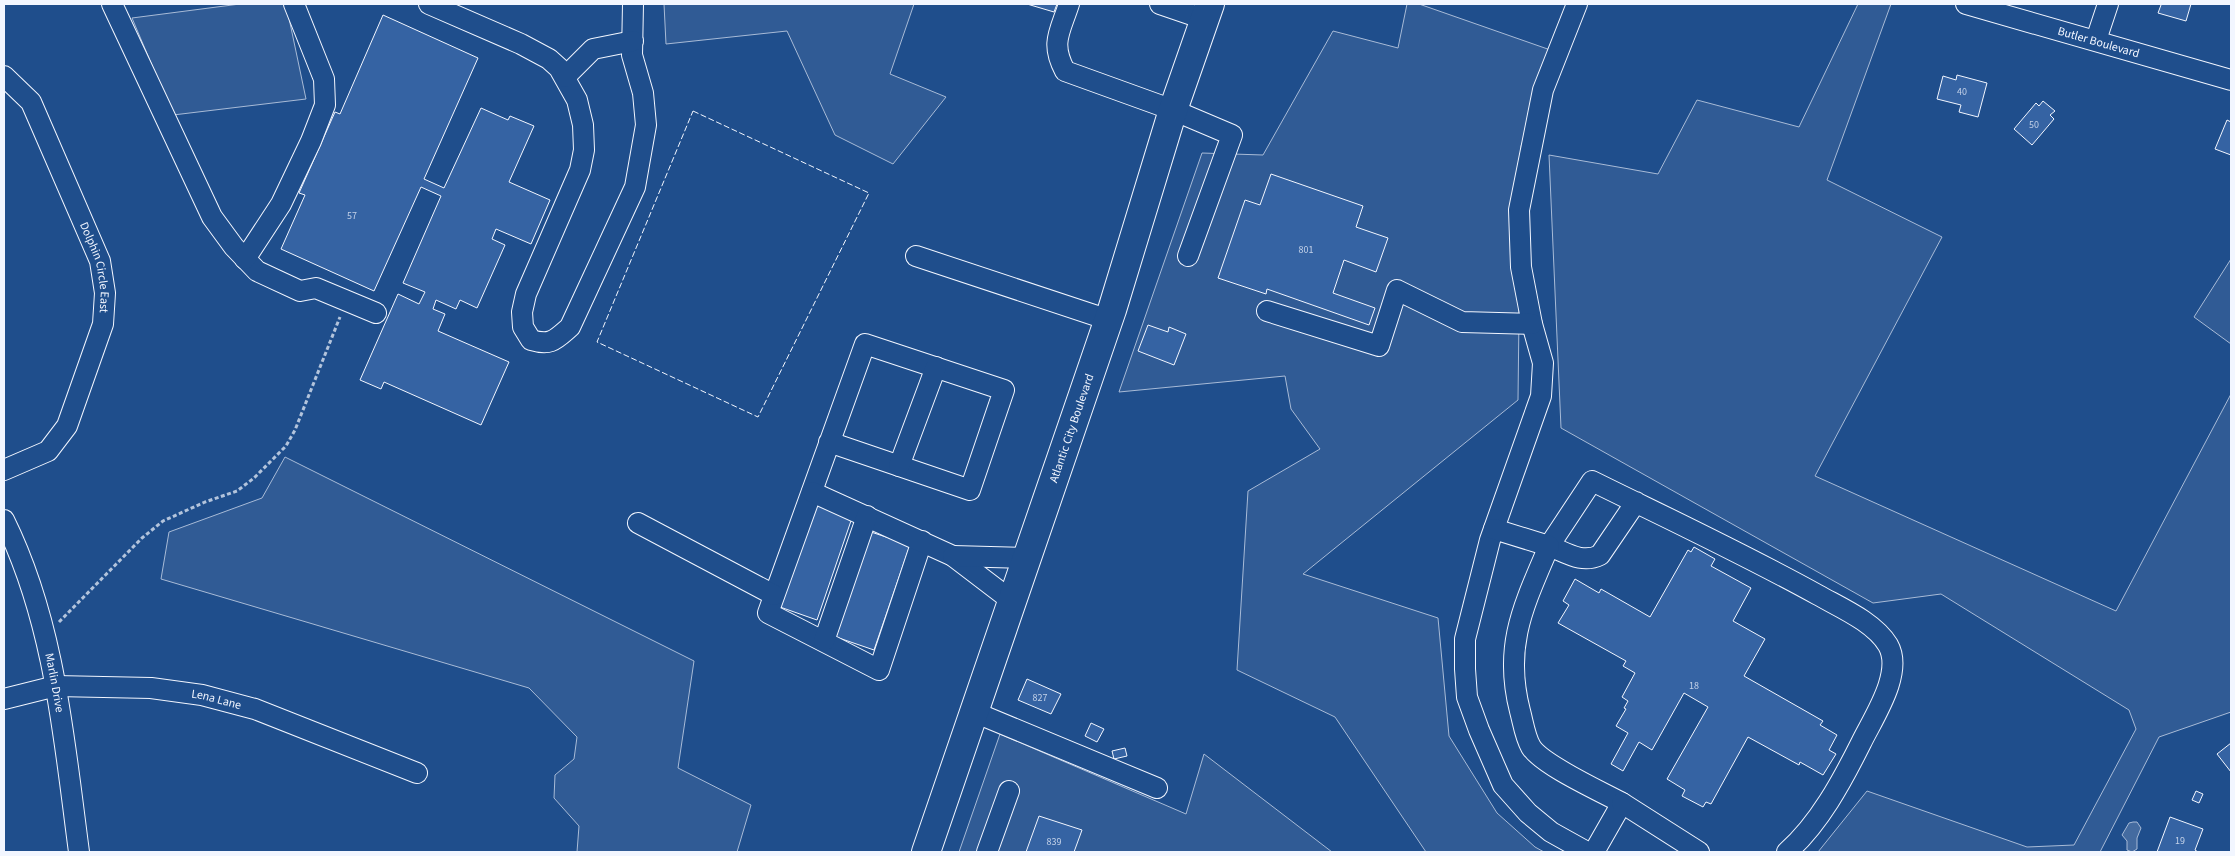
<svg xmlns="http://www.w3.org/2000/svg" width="2235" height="856" font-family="'Source Sans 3',sans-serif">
<rect width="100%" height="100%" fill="#1f4e8c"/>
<!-- built -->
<g fill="#305b95" stroke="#a8bbd7">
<path d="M240,4H286L306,99L173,115L132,18Z"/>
<path d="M664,4H914L890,74L946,97L893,164L835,135L787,31L666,44Z"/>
<path d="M1407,4H1419L1559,53L1521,146L1518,400L1303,574L1438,618L1449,736L1497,813L1535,847L1544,852H1426L1335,717L1237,670L1248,491L1320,449L1291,409L1285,376L1119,392L1202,153L1263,155L1333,31L1398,48Z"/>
<path d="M1858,4H1891L1827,180L1942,237L1815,476L2116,611L2231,394V712L2159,737L2100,852H1818L1867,791L2027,847L2074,845L2136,729L2129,710L1941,594L1873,603L1561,428L1549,155L1658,174L1697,100L1799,127Z"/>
<path d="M2231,259V344L2194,317Z"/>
<path d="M285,457L694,661L678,768L751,805L737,852H577L579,826L554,798L555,775L574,759L577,737L529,688L161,579L169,532L262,498Z"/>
<path d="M1000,734L1186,814L1204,754L1332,852H959Z"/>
</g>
<!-- water -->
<path fill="#446ba0" stroke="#a8bbd7" d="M2133,822H2137L2141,828L2137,838V849L2132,852L2127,850V841L2122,835L2129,823Z"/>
<!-- building -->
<g fill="#3563a3" stroke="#f2f6ff">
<path d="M1027,4H1057L1054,12Z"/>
<path d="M2159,4H2191L2186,21L2158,13L2161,5Z"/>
<path d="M383,15L478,58L424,179L444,188L481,108L508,120L510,116L534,126L509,182L550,200L531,244L496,229L492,239L505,245L477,308L460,300L456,309L436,300L433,309L445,314L438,331L509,362L481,425L384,382L381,389L360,380L398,294L419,304L425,292L403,283L441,196L421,187L374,291L281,249L305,195L299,193L335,112L340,114Z"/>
<path d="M1957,75L1987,83L1978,117L1959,112L1961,105L1937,99L1943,76L1956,80Z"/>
<path d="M2043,101L2055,111L2050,115L2054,119L2032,145L2014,129L2036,103L2039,106Z"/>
<path d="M2227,120L2231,122V155L2215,149Z"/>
<path d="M1271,174L1363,206L1356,227L1388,238L1376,272L1344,260L1333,293L1375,308L1369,325L1267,289L1266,294L1218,278L1245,200L1260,205Z"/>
<path d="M1148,325L1168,332L1169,327L1186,334L1174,365L1138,351Z"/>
<path d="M815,502L853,515L817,620L780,607Z"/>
<path d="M871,532L910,545L874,650L836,637Z"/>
<path d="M1694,547L1715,559L1711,566L1751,588L1733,621L1765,639L1744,676L1823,721L1820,725L1837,735L1829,750L1836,754L1823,775L1800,762L1799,765L1748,737L1711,804L1706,802L1703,807L1682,796L1685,790L1667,779L1708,707L1684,693L1652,750L1639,742L1623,771L1611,764L1628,733L1616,726L1626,709L1624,708L1628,701L1622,697L1635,673L1623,666L1626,661L1558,623L1569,605L1563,601L1575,579L1599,593L1601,589L1650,617L1688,550L1691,552Z"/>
<path d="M1027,679L1061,694L1051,714L1018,700Z"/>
<path d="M1091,723L1104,729L1097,742L1085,736Z"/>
<path d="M2231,743V772L2217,754Z"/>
<path d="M1125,748L1127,756L1114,759L1112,751Z"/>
<path d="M2196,791L2203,794L2199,803L2192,800Z"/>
<path d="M1039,816L1082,830L1074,852H1026Z"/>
<path d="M2170,817L2203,829L2195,850L2198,852H2157Z"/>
</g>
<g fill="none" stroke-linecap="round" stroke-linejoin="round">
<!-- minor casing -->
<g stroke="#f2f6ff" stroke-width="22">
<g id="minor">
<path d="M112,4L212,217L234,247L257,271L300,291L316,288L376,313"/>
<path d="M429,4L521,44L549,59L559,68L577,100L583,125L584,150L580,170L526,294L522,312L523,327L531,340C551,346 555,340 570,327L635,187L646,125L643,93L632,55L633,4"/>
<path d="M1069,4C1060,32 1050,43 1065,71L1173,110L1232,135L1188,256"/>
<path d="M1160,4L1204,19"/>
<path d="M1577,4L1543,90L1519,210L1521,267L1532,324L1543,363L1541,396L1490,540L1465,639V669L1467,697L1479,730L1503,785L1528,813L1551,832L1587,852"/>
<path id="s1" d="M1966,4L2231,80"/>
<path d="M2096,40L2108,4"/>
<path id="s2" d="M4,76L31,102L100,261L105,293L103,324L67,426L48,451L4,470"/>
<path d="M565,77L593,49L633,41"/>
<path d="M916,256L1109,320"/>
<path d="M245,259L281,204L311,141L325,105L324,79L294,4"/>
<path d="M1267,311L1379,346L1397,290L1462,322L1532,324"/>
<path d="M829,442L970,490L1004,390L865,344L768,613L879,670L922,541"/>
<path d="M899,466L936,367"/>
<path d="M812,492L953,556L1012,601"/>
<path d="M1636,502L1600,555C1582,564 1567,553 1549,546L1592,481C1667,518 1744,554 1818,595C1841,608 1874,622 1888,645C1904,673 1873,718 1861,743C1842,781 1819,824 1787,852"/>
<path id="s3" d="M4,520C55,623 64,740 79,852"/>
<path d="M638,523L774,595"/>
<path d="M1494,529L1549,546C1524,605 1503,645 1520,711C1523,722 1525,737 1531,747C1542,765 1602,792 1622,803L1594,852"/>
<path d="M953,556L1027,558"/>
<path d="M824,641L867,516"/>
<path id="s4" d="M4,699L56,686L151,688L202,695L255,709L417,773"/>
<path d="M974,712L1157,788"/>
<path d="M1622,803L1699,852"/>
<path d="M987,852L1009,791"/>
</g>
</g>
<!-- highway casing -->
<g stroke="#f2f6ff" stroke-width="30">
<g id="highway">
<path id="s5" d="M926,852L1112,310L1173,110L1210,4"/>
</g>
</g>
<!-- path -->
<path stroke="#b3c4dc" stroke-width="3" stroke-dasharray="4 2.5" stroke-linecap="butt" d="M59,622L142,538L163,521L205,502L237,491L254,478L286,446L295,430L340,317"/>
<!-- minor -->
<use href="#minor" stroke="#1f4e8c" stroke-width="20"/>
<!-- highway -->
<use href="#highway" stroke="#1f4e8c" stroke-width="28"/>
<!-- fence -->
<path stroke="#f2f6ff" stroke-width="1" stroke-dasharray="6 2.5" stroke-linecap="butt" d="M693,111L869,193L758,417L597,342Z"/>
</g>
<g text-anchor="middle" stroke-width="4" stroke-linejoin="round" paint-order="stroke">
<!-- number labels -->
<g font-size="10" fill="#c3d1e8">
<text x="1962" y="95">40</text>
<text x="2034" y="128">50</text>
<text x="352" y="219">57</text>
<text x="1306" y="253">801</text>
<text x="1694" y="689">18</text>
<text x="1040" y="701">827</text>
<text x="2180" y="844">19</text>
<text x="1054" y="845">839</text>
</g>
<!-- street labels -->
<g font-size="12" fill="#f2f6ff" stroke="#1f4e8c">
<text dy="4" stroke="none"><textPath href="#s1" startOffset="138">Butler Boulevard</textPath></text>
<text dy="4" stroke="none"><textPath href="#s2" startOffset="216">Dolphin Circle East</textPath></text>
<text dy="4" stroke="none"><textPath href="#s5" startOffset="448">Atlantic City Boulevard</textPath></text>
<text dy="4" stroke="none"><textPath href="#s3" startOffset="171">Marlin Drive</textPath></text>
<text dy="4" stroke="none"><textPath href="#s4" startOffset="215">Lena Lane</textPath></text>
</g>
</g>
<!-- border -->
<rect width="2235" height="856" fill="none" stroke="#f2f6ff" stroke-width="10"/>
</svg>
